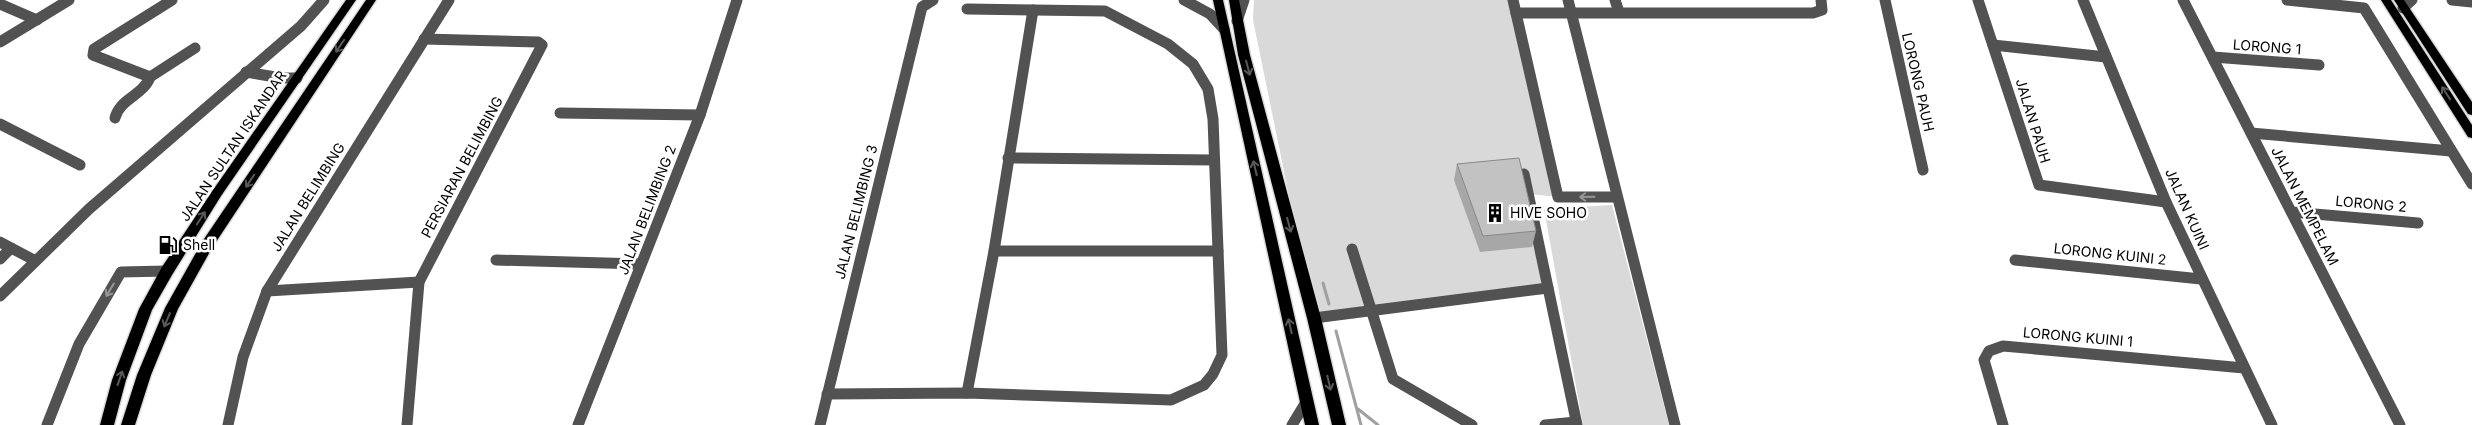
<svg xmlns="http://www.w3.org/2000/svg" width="2472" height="425" font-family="Inter,sans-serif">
<rect width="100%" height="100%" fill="#fff"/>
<!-- green -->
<g fill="#d9d9d9">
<path d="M1254,0H1513L1558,197L1529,194L1548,288L1314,318L1253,20Z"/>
<path d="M1612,205L1669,425H1583L1544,209Z"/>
</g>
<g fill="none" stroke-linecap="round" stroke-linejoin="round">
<!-- stream -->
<g stroke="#a0a0a0" stroke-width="3">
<path d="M1323,283L1329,304"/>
<path d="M1336,331L1361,425"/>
<path d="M1358,409L1378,425"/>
</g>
<!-- major casing -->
<g stroke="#dbdbdb" stroke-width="3">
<g id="major">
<path d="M346,0H356L221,196L172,275L152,310L126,380L114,425H100L112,380L139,309L162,267L213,190Z"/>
<path d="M366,0H376L212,248L178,309L151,375L135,425H121L137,375L165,308L202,242Z"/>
<path d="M1213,0H1223L1319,425H1305Z"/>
<path d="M1229,0H1239L1250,55L1321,318L1346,425H1332L1307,318L1238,55Z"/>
<path d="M2381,0H2391L2472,125V138L2468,137Z"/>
<path d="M2394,0H2404L2472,102V115L2468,114Z"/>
</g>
</g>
<!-- minor -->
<g stroke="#525252" stroke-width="11">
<path d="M172,0L94,49L93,55L150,77L195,48"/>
<path d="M1184,0L1210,14L1224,29"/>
<path d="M1513,0L1558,197H1616"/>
<path d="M1568,0L1675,425"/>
<path d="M1615,0L1619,12"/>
<path d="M1885,0L1923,170"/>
<path d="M1978,0L2039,185L2166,202"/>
<path d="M2083,0L2166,202L2272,425"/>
<path d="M2183,0L2400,425"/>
<path d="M2287,0L2364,8L2472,184"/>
<path d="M2452,0L2472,2"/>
<path d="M0,4L37,20"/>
<path d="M2403,8L2412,0"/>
<path d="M1516,13H1813L1822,10L1821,0"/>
<path d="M1237,21L1244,0"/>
<path d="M0,42L69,0"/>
<path d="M1993,45L2106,57"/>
<path d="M2213,57L2319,65"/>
<path d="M246,72L281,78H297"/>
<path d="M560,113L700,115"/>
<path d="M115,118C120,98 143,96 150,77"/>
<path d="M0,124L80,165"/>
<path d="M2251,133L2451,151"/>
<path d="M1008,158L1214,160"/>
<path d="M1524,174L1577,425"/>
<path d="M2292,212L2418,223"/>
<path d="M0,242L34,260"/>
<path d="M1352,249L1393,379L1472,425"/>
<path d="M994,251H1218"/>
<path d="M0,259L11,248"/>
<path d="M496,260L641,264"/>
<path d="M2015,260L2201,279"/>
<path d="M267,291L419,282"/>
<path d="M0,296L89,209L301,26L324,0"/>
<path d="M1314,318L1548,288"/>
<path d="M967,393L994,251L1033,10"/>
<path d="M827,394L967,393L1171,400L1204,385L1213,374L1222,355L1213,119L1208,89L1193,64L1168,44L1105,11L967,9"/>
<path d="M47,425L79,344L121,272L167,271"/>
<path d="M228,425L243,357L267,291L449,0"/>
<path d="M407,425L419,282L542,45L538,42L424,39"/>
<path d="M578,425L700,115L737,0"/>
<path d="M820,425L922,7L933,0"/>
<path d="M1292,425L1306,402"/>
<path d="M1545,425L1576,422"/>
<path d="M2003,425L1984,360L1989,351L2003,346L2244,368"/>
</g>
<!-- major -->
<use href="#major" fill="#000" fill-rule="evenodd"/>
</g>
<!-- wall -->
<path fill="#a7a7a7" d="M1457,164L1536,231L1532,247L1480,252L1454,180Z"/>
<!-- building -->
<path fill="#c2c2c2" stroke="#888" d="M1519,158L1536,231L1483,236L1457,164Z"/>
<!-- one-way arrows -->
<defs><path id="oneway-shaft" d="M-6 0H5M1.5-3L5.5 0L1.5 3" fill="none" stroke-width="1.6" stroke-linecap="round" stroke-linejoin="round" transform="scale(1.25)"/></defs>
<g stroke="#595959">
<use href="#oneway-shaft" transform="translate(340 46) rotate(124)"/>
<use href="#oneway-shaft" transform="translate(1248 68) rotate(75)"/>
<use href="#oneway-shaft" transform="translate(2446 93) rotate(-123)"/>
<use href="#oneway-shaft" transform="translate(1255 168) rotate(-103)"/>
<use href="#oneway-shaft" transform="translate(250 181) rotate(124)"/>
<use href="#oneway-shaft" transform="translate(201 218) rotate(-57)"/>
<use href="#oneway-shaft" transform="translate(1289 225) rotate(75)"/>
<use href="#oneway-shaft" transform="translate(167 320) rotate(113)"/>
<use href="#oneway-shaft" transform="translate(1290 326) rotate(-103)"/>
<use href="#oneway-shaft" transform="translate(120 378) rotate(-71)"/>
<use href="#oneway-shaft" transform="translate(1329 383) rotate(77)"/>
</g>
<g stroke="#979797">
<use href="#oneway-shaft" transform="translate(1587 197) rotate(179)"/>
<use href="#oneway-shaft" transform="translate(110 290) rotate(121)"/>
</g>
<!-- icons -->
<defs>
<g id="building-bare" transform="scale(1.5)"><path d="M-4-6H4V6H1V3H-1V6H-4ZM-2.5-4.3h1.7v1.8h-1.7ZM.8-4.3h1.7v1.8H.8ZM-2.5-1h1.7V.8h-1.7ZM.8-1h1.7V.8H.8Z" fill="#000" stroke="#fff" stroke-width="2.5" paint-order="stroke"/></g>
<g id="fuel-bare" transform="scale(1.5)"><path d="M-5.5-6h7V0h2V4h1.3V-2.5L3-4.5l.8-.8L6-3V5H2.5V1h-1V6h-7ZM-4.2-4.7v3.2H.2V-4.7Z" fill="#000" stroke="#fff" stroke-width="2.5" paint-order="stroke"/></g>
</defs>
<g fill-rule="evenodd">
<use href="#building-bare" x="1495" y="213"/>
<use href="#fuel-bare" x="168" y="245"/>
</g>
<g text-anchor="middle" stroke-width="5" stroke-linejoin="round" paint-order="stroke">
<!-- street labels -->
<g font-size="14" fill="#000" stroke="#fff">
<text transform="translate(2267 47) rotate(4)" y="5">LORONG 1</text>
<text transform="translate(1918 82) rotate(77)" y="5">LORONG PAUH</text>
<text transform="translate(2033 121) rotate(73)" y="5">JALAN PAUH</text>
<text transform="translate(233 146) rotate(-56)" y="5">JALAN SULTAN ISKANDAR</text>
<text transform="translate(462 167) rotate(-62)" y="5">PERSIARAN BELIMBING</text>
<text transform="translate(308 197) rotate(-58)" y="5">JALAN BELIMBING</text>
<text transform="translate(2371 204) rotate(5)" y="5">LORONG 2</text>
<text transform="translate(2305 206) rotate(63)" y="5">JALAN MEMPELAM</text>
<text transform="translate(2187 209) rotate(66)" y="5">JALAN KUINI</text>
<text transform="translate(647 210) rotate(-69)" y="5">JALAN BELIMBING 2</text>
<text transform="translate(856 212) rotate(-76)" y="5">JALAN BELIMBING 3</text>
<text transform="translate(2110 254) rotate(6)" y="5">LORONG KUINI 2</text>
<text transform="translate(2078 337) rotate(5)" y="5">LORONG KUINI 1</text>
</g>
<!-- poi labels -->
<g font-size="14" fill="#000" stroke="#fff" text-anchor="start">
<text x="1510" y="218">HIVE SOHO</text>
<text x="183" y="250">Shell</text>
</g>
</g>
</svg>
